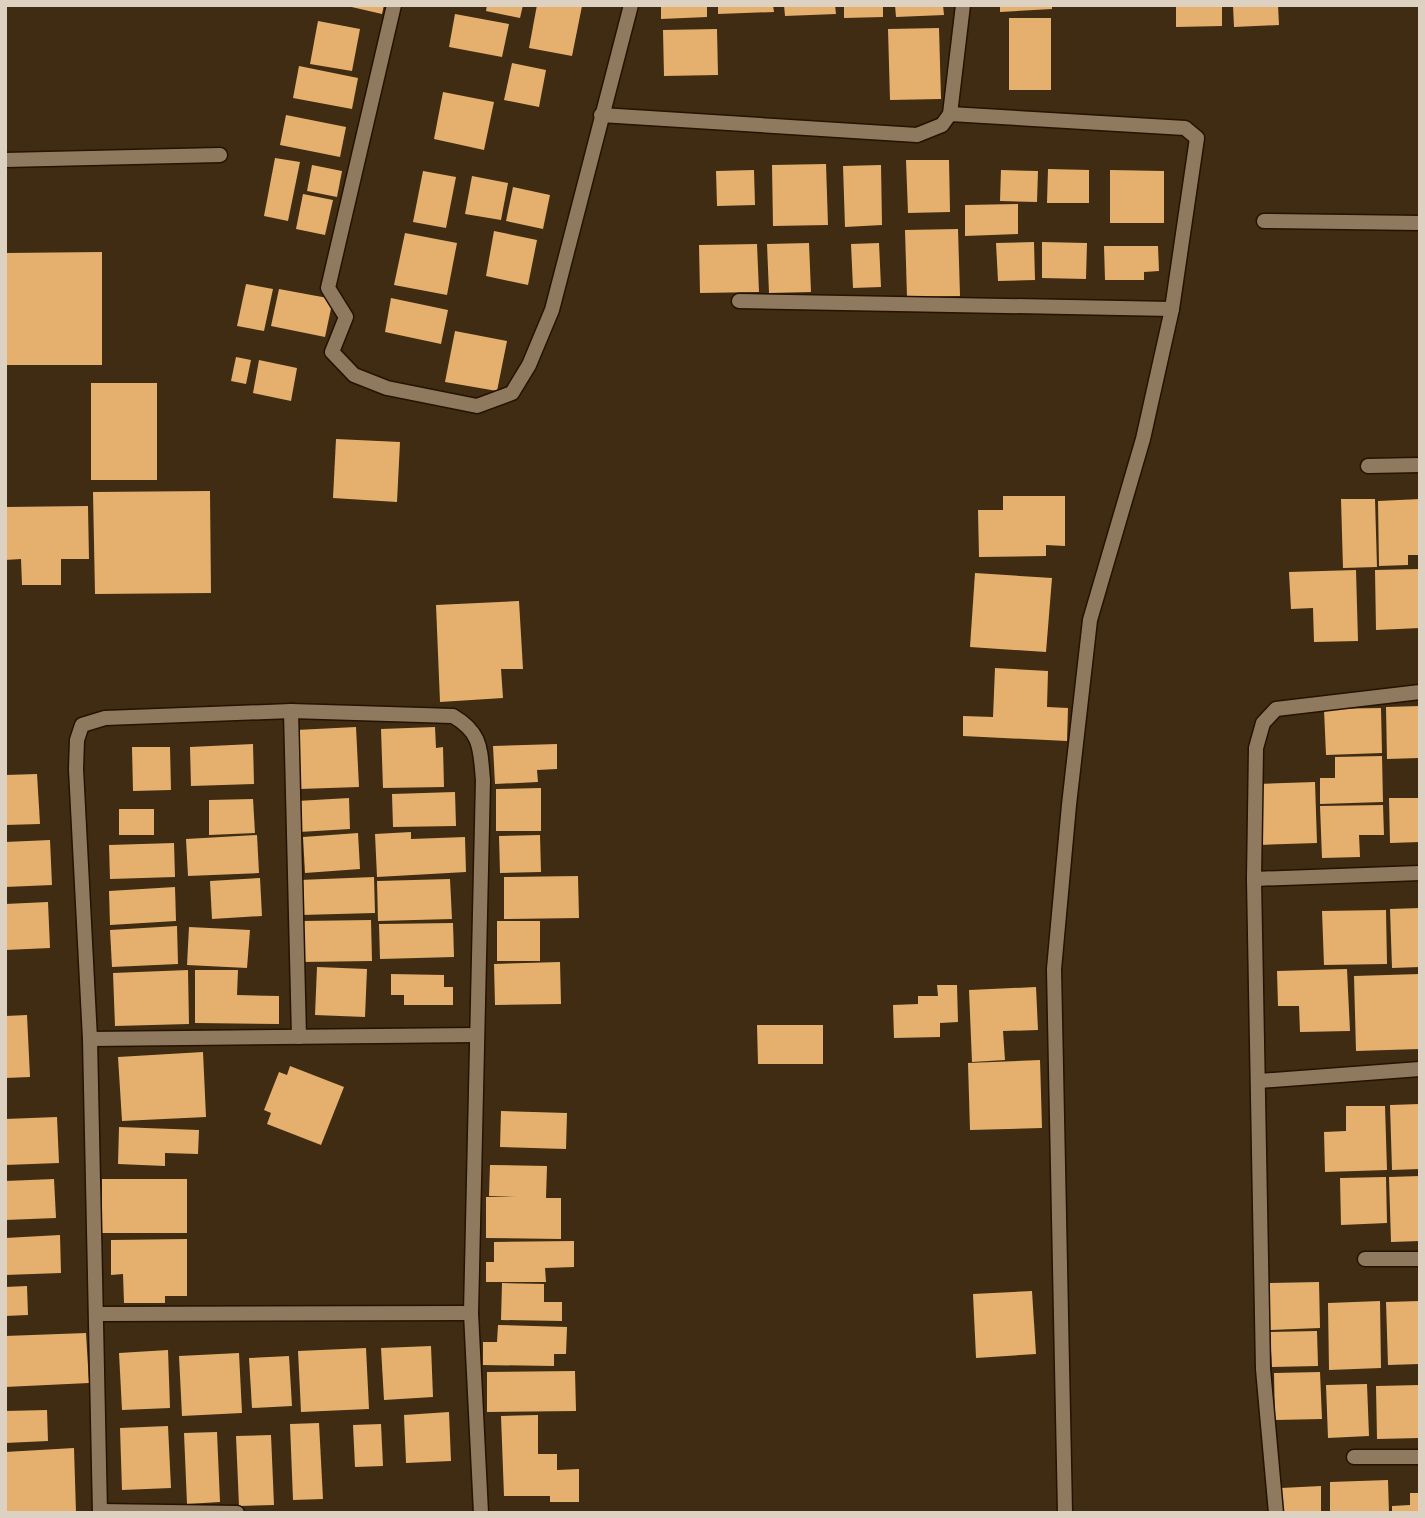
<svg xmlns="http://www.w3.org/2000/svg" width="1425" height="1518" font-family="Helvetica,sans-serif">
<rect width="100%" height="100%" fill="#3f2c12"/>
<!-- building -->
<g fill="#e5b06e">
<path d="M343,5H384L382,14Z"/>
<path d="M487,5H523L520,18L486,11Z"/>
<path d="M537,5L582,6L572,56L529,48Z"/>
<path d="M661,5H707V17L661,19Z"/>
<path d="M718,5H773L774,12L718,14Z"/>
<path d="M784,5H835L836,14L785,16Z"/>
<path d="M844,5H883V17L844,18Z"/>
<path d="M895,5H943L944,15L896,17Z"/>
<path d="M1000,5H1052V9L1000,12Z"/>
<path d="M1176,5H1222V26L1176,27Z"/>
<path d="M1233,5H1278L1279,25L1234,27Z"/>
<path d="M455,14L509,24L502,57L449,47Z"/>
<rect x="1009" y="18" width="42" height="72"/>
<path d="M318,21L360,29L352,71L310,64Z"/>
<path d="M939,28L941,99L890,100L888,29Z"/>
<path d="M717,29L718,75L664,76L663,30Z"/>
<path d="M512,63L546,70L539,107L504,100Z"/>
<path d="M299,66L358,78L352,109L293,98Z"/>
<path d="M443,92L494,102L484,150L434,139Z"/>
<path d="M286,115L346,127L340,157L280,145Z"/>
<path d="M275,158L300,162L288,221L264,216Z"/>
<path d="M906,160H949L950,212L908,213Z"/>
<path d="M826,164L828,225L773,226L772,165Z"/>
<path d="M312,165L342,171L337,197L307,191Z"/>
<path d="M881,165L882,225L845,227L843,166Z"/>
<path d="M1048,169L1089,170V203H1047Z"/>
<path d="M754,170L755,205L717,206L716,171Z"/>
<path d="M1001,170L1038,171L1037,202L1000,201Z"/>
<path d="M1110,170L1164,171V223H1110Z"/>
<path d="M423,171L456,177L446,228L413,222Z"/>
<path d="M472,176L508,183L501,220L465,214Z"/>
<path d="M513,187L550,195L543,229L506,221Z"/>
<path d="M303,194L333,200L325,235L296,229Z"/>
<path d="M1018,204V234L965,236V205Z"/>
<path d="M958,229L960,296L907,297L905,230Z"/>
<path d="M494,231L537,240L528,285L486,276Z"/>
<path d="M405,233L457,243L447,295L394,285Z"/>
<path d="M1034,242L1035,280L998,281L996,243Z"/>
<path d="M1042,242L1087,243L1086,279L1042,278Z"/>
<path d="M809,243L811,292L769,293L767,244Z"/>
<path d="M879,243L881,287L853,288L851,244Z"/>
<path d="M757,244L759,292L700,293L699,245Z"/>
<path d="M1104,246H1158L1159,271L1144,272V280H1105Z"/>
<path d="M102,252V365H5V253Z"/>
<path d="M246,284L273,289L264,331L237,326Z"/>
<path d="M279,289L333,299L325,337L271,326Z"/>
<path d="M391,298L448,310L441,344L385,332Z"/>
<path d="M455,331L507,341L497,391L445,382Z"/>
<path d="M236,357L251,360L246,384L231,381Z"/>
<path d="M259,360L297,368L291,401L253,393Z"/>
<rect x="91" y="383" width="66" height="97"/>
<path d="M336,439L400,442L397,502L333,498Z"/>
<path d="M210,491L211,593L95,594L93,492Z"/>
<path d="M1003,496H1065V546L1046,545V556L979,557L978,510H1003Z"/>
<path d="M1341,499H1375L1377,567L1343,568Z"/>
<path d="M1420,499V555H1408V565L1379,566L1378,501Z"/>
<path d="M88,506L89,559H61V585H22L21,559L5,560V507Z"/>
<path d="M1420,569V628L1376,630L1375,570Z"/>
<path d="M1356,570L1358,641L1314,642L1313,608L1291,609L1289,572Z"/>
<path d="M975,573L1052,578L1046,652L970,647Z"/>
<path d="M519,601L523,669H501L503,698L440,702L436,605Z"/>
<path d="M995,668L1048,671L1047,707L1068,708L1067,741L963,736V716L993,717Z"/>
<path d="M1420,706V758L1387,759L1386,707Z"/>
<path d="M1381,708L1382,753L1326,755L1324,709Z"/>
<path d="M356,727L359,787L299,789L296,730Z"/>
<path d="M435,727L436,748L443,747L444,787L383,788L381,729Z"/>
<path d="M253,744L254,784L191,786L190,747Z"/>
<path d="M557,744V769L537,770L538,782L495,784L493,746Z"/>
<path d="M132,747H170L171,790L133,791Z"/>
<path d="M1382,756L1383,802L1320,804V778H1335V757Z"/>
<path d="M37,774L40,824L5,825V775Z"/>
<path d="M1315,782L1317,843L1259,845L1257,784Z"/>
<path d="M541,788V831H496V789Z"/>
<path d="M455,792L456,826L393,827L392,794Z"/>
<path d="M349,798L350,829L299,832L297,801Z"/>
<path d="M1389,798H1420V842L1390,843Z"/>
<path d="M253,799L255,833L209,835V800Z"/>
<path d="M1383,805L1384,835H1359L1360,857L1322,858L1320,806Z"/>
<rect x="119" y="809" width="35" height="26"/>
<path d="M411,832V839L465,837L466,872L377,877L375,834Z"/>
<path d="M358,833L360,869L305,873L303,837Z"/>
<path d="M257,835L259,873L188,876L186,839Z"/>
<path d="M540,835L541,872L500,873L499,836Z"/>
<path d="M50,840L52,885L5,887V842Z"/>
<path d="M174,843L175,877L110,879L109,845Z"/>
<path d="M578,876L579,918L504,919V877Z"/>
<path d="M374,877L375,913L301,915L299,880Z"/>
<path d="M260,878L262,916L212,919L210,881Z"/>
<path d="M450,879L452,919L378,921L377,881Z"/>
<path d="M175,887L176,921L110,925L109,891Z"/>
<path d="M48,902L50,948L5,950V904Z"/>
<path d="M1420,908V967L1392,968L1390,909Z"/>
<path d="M1386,910L1387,964L1324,965L1322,911Z"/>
<path d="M371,920L372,961L302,962L301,921Z"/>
<rect x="497" y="921" width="43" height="40"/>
<path d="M453,923L454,957L380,959L379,924Z"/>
<path d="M177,926L178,964L112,967L110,930Z"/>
<path d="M189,927L250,930L247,968L187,965Z"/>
<path d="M560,962L561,1004L495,1005L494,964Z"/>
<path d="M317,967L367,969L365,1017L315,1015Z"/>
<path d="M1347,969L1350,1031L1300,1032L1299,1006H1278L1277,971Z"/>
<path d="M188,970L189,1024L115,1026L113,973Z"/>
<path d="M195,970H238L237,995L279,996V1024L195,1023Z"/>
<path d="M391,974L444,975V987H453V1005H404V995H391Z"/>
<path d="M1420,974V1049L1356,1051L1354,976Z"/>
<path d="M937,985H957L958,1022L940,1023V1037L894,1038L893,1005L918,1004V996H938Z"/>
<path d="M1036,987L1038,1030L1003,1031L1005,1060L972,1062L969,990Z"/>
<path d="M27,1015L30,1077L5,1078V1016Z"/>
<path d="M757,1025H823V1064H758Z"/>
<path d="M203,1052L206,1117L122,1121L118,1057Z"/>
<path d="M1040,1060L1042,1128L970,1130L968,1063Z"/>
<path d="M290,1066L344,1087L321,1145L267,1124L271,1113L264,1110L279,1072L287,1075Z"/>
<path d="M1420,1104V1169L1392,1170L1390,1105Z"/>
<path d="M1346,1106H1385L1387,1170L1325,1172L1324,1132L1346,1131Z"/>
<path d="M501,1111L567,1113L566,1149L500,1147Z"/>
<path d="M57,1117L59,1163L5,1165V1119Z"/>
<path d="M119,1127L199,1130L198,1154L165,1153V1166L118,1164Z"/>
<path d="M490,1165L547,1166L546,1198H561V1239L486,1238V1197H517L489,1196Z"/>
<path d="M1420,1176V1241L1391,1242L1389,1177Z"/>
<path d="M1386,1177L1387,1223L1341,1225L1340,1178Z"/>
<path d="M54,1179L56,1218L5,1220V1181Z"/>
<rect x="102" y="1179" width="85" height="54"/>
<path d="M60,1235L61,1273L5,1275V1238Z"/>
<path d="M187,1239V1296H165V1303H124L123,1274L111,1275V1240Z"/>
<path d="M574,1241V1267L545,1268L546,1282H486V1262H494V1242Z"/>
<path d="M1319,1282L1320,1328L1267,1330L1266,1283Z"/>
<path d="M502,1283L544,1284V1302H562V1321L501,1320Z"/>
<path d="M27,1286L28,1315L5,1316V1287Z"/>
<path d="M1032,1291L1036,1354L976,1358L973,1294Z"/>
<path d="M1380,1301L1381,1368L1329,1370L1328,1303Z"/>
<path d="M1420,1301V1364L1388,1365L1386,1302Z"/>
<path d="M498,1325L567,1327L566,1354H554V1366L483,1365V1342H497Z"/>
<path d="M1317,1331L1318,1366L1272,1367L1270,1332Z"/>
<path d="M86,1333L89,1383L5,1387V1336Z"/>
<path d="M431,1346L433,1397L384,1400L381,1348Z"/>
<path d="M366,1348L369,1409L301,1412L298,1351Z"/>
<path d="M168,1350L170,1408L122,1410L119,1353Z"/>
<path d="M239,1353L242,1413L182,1416L179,1356Z"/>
<path d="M289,1356L292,1406L252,1408L249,1358Z"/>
<path d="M575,1371L576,1411L487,1412V1372Z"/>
<path d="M1320,1372L1322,1419L1275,1420L1274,1373Z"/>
<path d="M1367,1384L1369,1436L1328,1438L1326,1385Z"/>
<path d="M1420,1385V1438L1377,1439L1376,1386Z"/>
<path d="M47,1410L48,1441L5,1443V1411Z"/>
<path d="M449,1412L451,1461L406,1463L404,1415Z"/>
<path d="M538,1415V1454H557V1470L579,1469V1502H550V1496H504L501,1416Z"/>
<path d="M319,1423L323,1499L293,1500L290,1424Z"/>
<path d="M381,1424L383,1466L355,1467L353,1425Z"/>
<path d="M168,1426L171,1488L122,1490L120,1428Z"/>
<path d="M217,1432L220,1502L187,1504L184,1433Z"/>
<path d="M271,1435L274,1505L239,1506L236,1436Z"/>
<path d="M74,1448L76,1513H5V1452Z"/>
<path d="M1388,1480L1389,1513H1330V1482Z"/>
<path d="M1321,1486V1513H1281V1488Z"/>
<path d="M1410,1493H1420V1513H1392V1506L1410,1505Z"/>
</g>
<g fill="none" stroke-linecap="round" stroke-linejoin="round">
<!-- minor casing -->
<g stroke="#251300" stroke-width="17">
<g id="minor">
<path d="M394,5L328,288L346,317L332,352L354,375L387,388L477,406L512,393L529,365L552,310L631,5"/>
<path d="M950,114L1185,128L1197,138L1172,309L1143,439L1090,620L1069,805L1054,969L1065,1513"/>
<path d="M601,115L917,135L942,125L950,114L963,5"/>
<path d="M5,160L220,155"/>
<path d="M1264,221L1420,223"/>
<path d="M739,301L1172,309"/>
<path d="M1368,466L1420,465"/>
<path d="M291,711L299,1037"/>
<path d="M1254,879L1420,873"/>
<path d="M90,1039L477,1035"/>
<path d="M1259,1081L1420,1069"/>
<path d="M1365,1259H1420"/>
<path d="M96,1314L471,1313"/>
<path d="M1354,1457H1420"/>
<path d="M100,1511L237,1513"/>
<path d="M100,1513L90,1039L76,769L77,740L82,725L105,718L291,711L453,716C482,733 480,749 483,780L471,1313L481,1513"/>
<path d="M1276,1513L1263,1369L1254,879L1256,748L1263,723L1276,709L1420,692"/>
</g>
</g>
<!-- minor -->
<use href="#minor" stroke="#907a5f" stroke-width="14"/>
</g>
<!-- border -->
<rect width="1425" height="1518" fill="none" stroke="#ddd1c2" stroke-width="14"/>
</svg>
